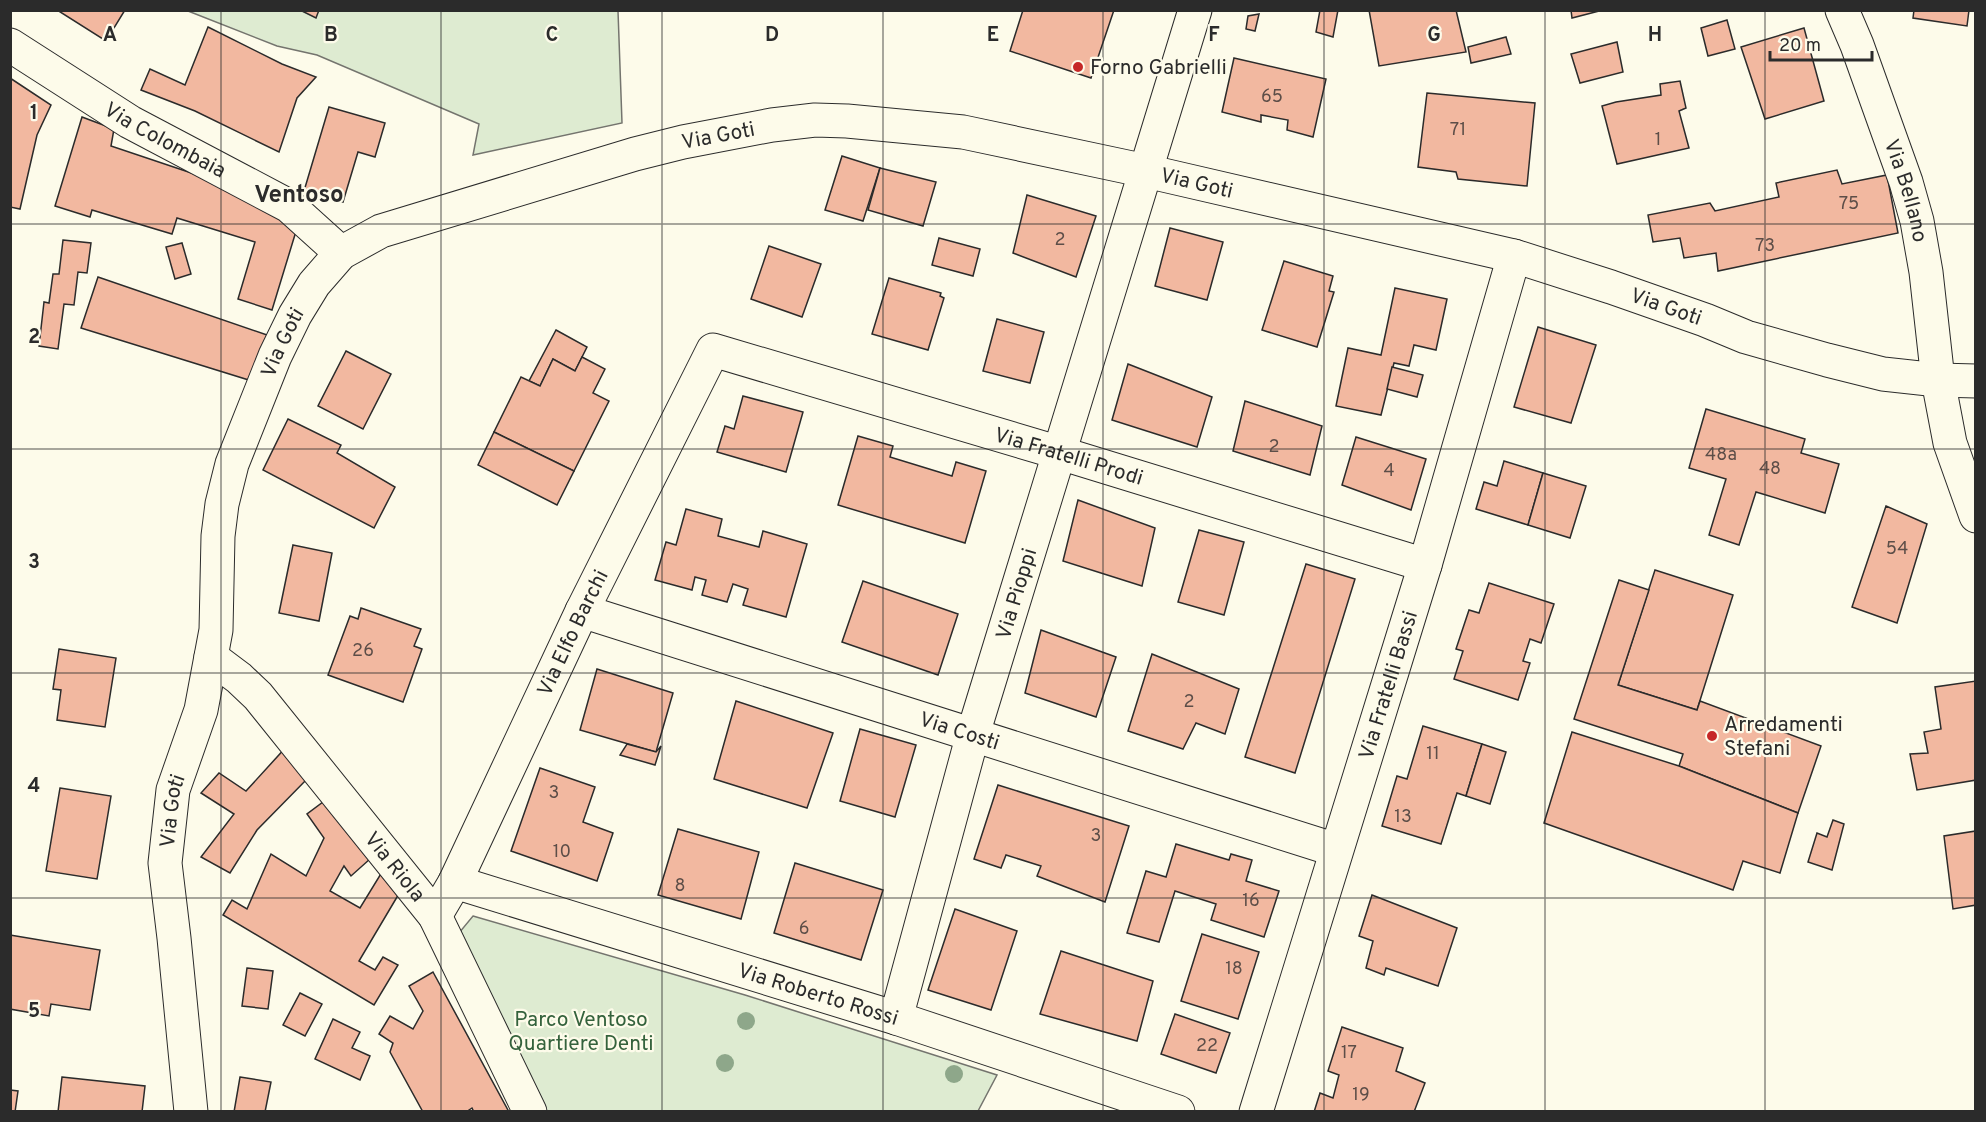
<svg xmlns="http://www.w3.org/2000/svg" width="1986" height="1122" font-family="Overpass,sans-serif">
<rect width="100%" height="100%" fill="#fdfbea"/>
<!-- green -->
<g fill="#deebd1" stroke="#74746e" stroke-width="1.5">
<path d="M188,11H618L622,123L473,155L479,124L317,55L277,46Z"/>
<path d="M473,916L745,995L997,1075L978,1111H530L449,945Z"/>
</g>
<!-- building -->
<g fill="#f2b8a0" stroke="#2b2b2b" stroke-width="1.5">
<path d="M57,10H125L106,41Z"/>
<path d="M300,10H319L316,18Z"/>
<path d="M1023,10H1114L1091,78L1010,51Z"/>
<path d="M1320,10H1338L1333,37L1316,32Z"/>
<path d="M1369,10H1456L1466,52L1379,66Z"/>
<path d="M1571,10H1603L1572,18Z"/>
<path d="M1914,10H1969L1967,26L1913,18Z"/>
<path d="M1259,14L1255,31L1246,29L1248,16Z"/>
<path d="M1727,20L1735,49L1708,56L1701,28Z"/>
<path d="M208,27L282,64L316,77L297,98L279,152L195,111L141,90L150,69L185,85Z"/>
<path d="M1804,28L1824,101L1765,119L1741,47Z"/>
<path d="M1506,37L1511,54L1471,63L1468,47Z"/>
<path d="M1617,42L1623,72L1580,83L1571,54Z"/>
<path d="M1234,58L1326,79L1313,137L1287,130L1288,120L1261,115V122L1222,112Z"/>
<path d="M10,78L51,105L37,135L20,209L10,207Z"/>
<path d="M1680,81L1686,108L1679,111L1689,148L1617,164L1602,106L1616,102L1661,95L1660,84Z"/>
<path d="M1427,93L1535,103L1527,186L1458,179L1456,172L1418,167Z"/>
<path d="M329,107L385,123L375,157L358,152L343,202L304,191Z"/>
<path d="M82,117L114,129L111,146L248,192L297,228L272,310L238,299L255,242L177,218L172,234L92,210L90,217L55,206Z"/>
<path d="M842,156L880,168L863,221L825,210Z"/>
<path d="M880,168L936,182L923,226L868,210Z"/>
<path d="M1837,170L1842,184L1887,175L1898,233L1718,271L1716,253L1684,258L1680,238L1653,242L1648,215L1710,203L1715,211L1779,197L1776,183Z"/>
<path d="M1027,195L1096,216L1076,277L1013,253Z"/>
<path d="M1170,228L1223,242L1207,300L1155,286Z"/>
<path d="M939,238L980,249L973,276L932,265Z"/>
<path d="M63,240L91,243L87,273L78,272L74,305L64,304L58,349L39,346L44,302L49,303L53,274H59Z"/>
<path d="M182,243L191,274L175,279L166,247Z"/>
<path d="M769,246L821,264L802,317L751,299Z"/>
<path d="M1284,261L1333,276L1329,291L1334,292L1317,347L1262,330Z"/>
<path d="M98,277L270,336L252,381L81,328Z"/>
<path d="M889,278L941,293L940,296L944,298L928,350L872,334Z"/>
<path d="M1395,288L1447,299L1436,350L1414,345L1409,366L1394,363L1381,415L1336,406L1348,348L1381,355Z"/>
<path d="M997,319L1044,332L1030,383L983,371Z"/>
<path d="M1538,327L1596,345L1571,423L1514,407Z"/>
<path d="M556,330L587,347L575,371L553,359L540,386L529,381Z"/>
<path d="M346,351L391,374L363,429L318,406Z"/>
<path d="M582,357L605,369L593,393L609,401L574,471L494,432L521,377L540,386L553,359L575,371Z"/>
<path d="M1128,364L1212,397L1197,447L1112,420Z"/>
<path d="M1392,367L1423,375L1417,397L1387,389Z"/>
<path d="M743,396L803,412L786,472L717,452L725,426L734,429Z"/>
<path d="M1245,401L1322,426L1310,475L1233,451Z"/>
<path d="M1706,409L1805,439L1801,453L1839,464L1825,513L1756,492L1739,545L1709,535L1726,479L1689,468Z"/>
<path d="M288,419L341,445L337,453L395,487L374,528L263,470Z"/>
<path d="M494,432L574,471L557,505L478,465Z"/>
<path d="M858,436L893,446L890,457L952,476L956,462L986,471L965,543L838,505Z"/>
<path d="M1356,437L1426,459L1411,510L1342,485Z"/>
<path d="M1504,461L1543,473L1528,525L1476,509L1484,482L1497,486Z"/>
<path d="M1543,473L1586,486L1570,538L1528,525Z"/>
<path d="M1078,500L1155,528L1142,586L1063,561Z"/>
<path d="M1886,506L1927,524L1897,623L1852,607Z"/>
<path d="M686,509L722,519L718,536L759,547L763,531L807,544L786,617L743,605L748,589L733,584L727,602L702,595L706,580L695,577L692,590L655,580L666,542L676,545Z"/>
<path d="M1199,530L1244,542L1224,615L1178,602Z"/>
<path d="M293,545L332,553L319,621L279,613Z"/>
<path d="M1306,564L1355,579L1295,773L1245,757Z"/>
<path d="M1655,570L1733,595L1697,710L1618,685Z"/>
<path d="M1619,580L1649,590L1618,685L1697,710L1700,701L1821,746L1798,813L1679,766L1683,754L1574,719Z"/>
<path d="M863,581L958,614L938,675L842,642Z"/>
<path d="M1489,583L1554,604L1541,643L1530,639L1523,661L1530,663L1518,700L1454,679L1463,651L1456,649L1469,610L1479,613Z"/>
<path d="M361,608L421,629L414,646L422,649L403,702L328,675L350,616L358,619Z"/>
<path d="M1041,630L1116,657L1096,717L1025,693Z"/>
<path d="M59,649L116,658L105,727L57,720L61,690L53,689Z"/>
<path d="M1152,654L1239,689L1225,734L1196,723L1183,749L1128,731Z"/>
<path d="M597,669L673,693L656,752L580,730Z"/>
<path d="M1976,681V780L1917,790L1910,754L1928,753L1924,732L1941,729L1935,687Z"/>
<path d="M736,701L833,733L807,808L714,779Z"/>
<path d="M1423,726L1482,744L1466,796L1457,793L1441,844L1382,826L1397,776L1407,779Z"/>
<path d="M860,729L916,745L895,817L840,801Z"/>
<path d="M1572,732L1679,766L1798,813L1780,873L1743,861L1733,890L1544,823Z"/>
<path d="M627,744L656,752L661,746L655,765L620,755Z"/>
<path d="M1482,744L1506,752L1490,804L1466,796Z"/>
<path d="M288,745L310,776L257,830L230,873L201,857L234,814L201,793L219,773L246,791Z"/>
<path d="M540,768L595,787L583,822L613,833L597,881L511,851Z"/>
<path d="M998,785L1129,826L1105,902L1037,876L1041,866L1006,855L1001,868L974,859Z"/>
<path d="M60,788L111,796L97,879L46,871Z"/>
<path d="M327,799L370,859L351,876L344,866L330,891L360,908L382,872L400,892L359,961L375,970L383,957L398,965L374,1005L223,915L232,900L247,909L271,854L306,876L324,838L307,814Z"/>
<path d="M1833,820L1844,824L1832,870L1808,862L1817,833L1827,837Z"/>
<path d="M678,829L759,852L741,919L658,895Z"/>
<path d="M1976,831V905L1953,909L1944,836Z"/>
<path d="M1176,844L1229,860L1231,854L1252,860L1246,881L1279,891L1264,937L1211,920L1216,904L1175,891L1159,942L1127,933L1146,871L1166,877Z"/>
<path d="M795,863L883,890L861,960L774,933Z"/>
<path d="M1372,895L1457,928L1438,986L1386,968L1384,975L1366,968L1373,941L1359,936Z"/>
<path d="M955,909L1017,931L991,1010L928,990Z"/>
<path d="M1202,934L1259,952L1238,1019L1181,1001Z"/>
<path d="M10,935L100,950L90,1010L51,1004L49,1016L10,1009Z"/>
<path d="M1061,951L1153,981L1137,1041L1040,1014Z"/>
<path d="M247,968L273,971L268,1009L242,1006Z"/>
<path d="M433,972L509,1112H474L472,1108L466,1112H423L390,1052L393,1043L379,1034L390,1016L413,1029L423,1011L409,986Z"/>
<path d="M300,993L322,1004L305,1036L283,1025Z"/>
<path d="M1175,1014L1230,1033L1216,1073L1161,1054Z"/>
<path d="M333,1019L360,1032L352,1048L370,1056L360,1080L315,1059Z"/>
<path d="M1342,1027L1403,1048L1396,1071L1425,1083L1414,1112H1314L1320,1093L1333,1098L1339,1075L1328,1071Z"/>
<path d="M62,1077L145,1086L142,1112H58Z"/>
<path d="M240,1077L271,1082L265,1112H234Z"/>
<path d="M10,1090L18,1091L15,1112H10Z"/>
</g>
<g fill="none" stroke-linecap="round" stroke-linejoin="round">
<!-- minor casing -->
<g stroke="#2b2b2b" stroke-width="35">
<g id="minor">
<path id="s1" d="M1842,10L1857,45L1906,182L1917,221L1926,272L1938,380L1950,443L1976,516"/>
<path id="s2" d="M10,45L130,122L289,206L341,253"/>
<path id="s3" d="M582,611L1336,850"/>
<path id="s4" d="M211,657L239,678L258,696L435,916L530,1112"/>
<path id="s5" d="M455,882L896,1018L1178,1112"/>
<path id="s6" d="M435,916L455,882L582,611L713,350L1060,453L1425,565"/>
<path id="s7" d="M896,1018L973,734L1195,10"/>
<path id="s8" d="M191,1112L174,938L165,863L173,790L201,710L216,630L218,536L222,504L232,464L275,356L295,315L314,284L341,253L381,231L635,154L683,142L772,125L815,120L847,121L963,132L1146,171L1514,256L1611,287L1705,320L1746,337L1827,360L1883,374L1938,380L1976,381"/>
<path id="s9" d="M1256,1112L1425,565L1514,256"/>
</g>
</g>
<!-- minor -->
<use href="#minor" stroke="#fdfbea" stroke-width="33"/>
</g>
<!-- trees -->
<g fill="#8ea78a">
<circle cx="746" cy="1021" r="9"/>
<circle cx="725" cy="1063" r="9"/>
<circle cx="954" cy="1074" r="9"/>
</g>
<!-- grid -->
<path fill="none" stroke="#2b2b2b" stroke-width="1.5" stroke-opacity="0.55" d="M221,10V1112M441,10V1112M662,10V1112M883,10V1112M1103,10V1112M1324,10V1112M1545,10V1112M1765,10V1112M10,224H1976M10,449H1976M10,673H1976M10,898H1976"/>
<!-- markers -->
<g fill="#c62828" stroke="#fdfbea" stroke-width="2">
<circle cx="1078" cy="67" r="6"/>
<circle cx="1712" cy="736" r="6"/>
</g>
<g text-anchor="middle" stroke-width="4.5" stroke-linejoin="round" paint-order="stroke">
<!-- number labels -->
<g font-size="18" fill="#5d4e48">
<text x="1272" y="102">65</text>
<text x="1458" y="135">71</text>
<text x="1658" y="145">1</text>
<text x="1849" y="209">75</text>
<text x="1060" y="245">2</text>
<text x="1765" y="251">73</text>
<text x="1274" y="452">2</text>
<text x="1721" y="460">48a</text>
<text x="1770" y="474">48</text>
<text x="1389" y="476">4</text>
<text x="1897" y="554">54</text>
<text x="363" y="656">26</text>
<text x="1189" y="707">2</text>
<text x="1433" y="759">11</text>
<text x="554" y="798">3</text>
<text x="1403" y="822">13</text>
<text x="1096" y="841">3</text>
<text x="562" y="857">10</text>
<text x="680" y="891">8</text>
<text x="1251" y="906">16</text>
<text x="804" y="934">6</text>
<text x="1234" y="974">18</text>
<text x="1207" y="1051">22</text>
<text x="1349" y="1058">17</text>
<text x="1361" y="1100">19</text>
</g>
<!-- poi labels -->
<g font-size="21" fill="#2b2b2b" stroke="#fdfbea" text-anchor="start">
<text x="1090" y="74">Forno Gabrielli</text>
<text x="1724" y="731">Arredamenti<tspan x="1724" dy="24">Stefani</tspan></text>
</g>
<!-- street labels -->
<g font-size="21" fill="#2b2b2b" stroke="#fdfbea">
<text dy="7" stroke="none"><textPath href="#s8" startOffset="1293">Via Goti</textPath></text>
<text dy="7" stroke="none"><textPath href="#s2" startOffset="182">Via Colombaia</textPath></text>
<text dy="7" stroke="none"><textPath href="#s8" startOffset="1779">Via Goti</textPath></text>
<text dy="7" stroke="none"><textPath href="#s1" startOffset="192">Via Bellano</textPath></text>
<text dy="7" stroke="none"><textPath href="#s8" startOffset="2265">Via Goti</textPath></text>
<text dy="7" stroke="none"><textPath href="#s8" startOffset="789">Via Goti</textPath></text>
<text dy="7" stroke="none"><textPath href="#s6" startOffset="1002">Via Fratelli Prodi</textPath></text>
<text dy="7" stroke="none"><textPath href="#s7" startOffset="441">Via Pioppi</textPath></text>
<text dy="7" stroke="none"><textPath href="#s6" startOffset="315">Via Elfo Barchi</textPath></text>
<text dy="7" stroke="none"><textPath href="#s9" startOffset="447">Via Fratelli Bassi</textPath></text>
<text dy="7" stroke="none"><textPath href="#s3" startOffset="396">Via Costi</textPath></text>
<text dy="7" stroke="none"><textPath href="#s8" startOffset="303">Via Goti</textPath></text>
<text dy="7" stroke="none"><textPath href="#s4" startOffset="280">Via Riola</textPath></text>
<text dy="7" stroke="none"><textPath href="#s5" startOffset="380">Via Roberto Rossi</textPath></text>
</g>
<!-- park labels -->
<g font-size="21" fill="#34623c" stroke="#fdfbea">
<text x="581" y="1026">Parco Ventoso<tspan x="581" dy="24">Quartiere Denti</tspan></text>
</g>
<!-- quarter labels -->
<g font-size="24" font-weight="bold" fill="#2b2b2b" stroke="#fdfbea">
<text x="299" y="202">Ventoso</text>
</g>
</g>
<g font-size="20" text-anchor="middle" font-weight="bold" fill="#2b2b2b" stroke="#fdfbea" stroke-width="4.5" stroke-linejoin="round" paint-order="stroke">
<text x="110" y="41">A</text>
<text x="331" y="41">B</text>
<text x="552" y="41">C</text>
<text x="772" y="41">D</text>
<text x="993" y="41">E</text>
<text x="1214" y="41">F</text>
<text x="1434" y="41">G</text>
<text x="1655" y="41">H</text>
<text x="34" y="119">1</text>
<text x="34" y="343">2</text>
<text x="34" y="568">3</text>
<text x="34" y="792">4</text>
<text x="34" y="1017">5</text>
</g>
<!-- border -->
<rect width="1986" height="1122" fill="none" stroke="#2b2b2b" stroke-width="24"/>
<!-- scale -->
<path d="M1770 51v9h102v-9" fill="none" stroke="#2b2b2b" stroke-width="3"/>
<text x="1779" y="51" font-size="18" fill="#2b2b2b" stroke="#fdfbea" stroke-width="4.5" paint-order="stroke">20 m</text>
</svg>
